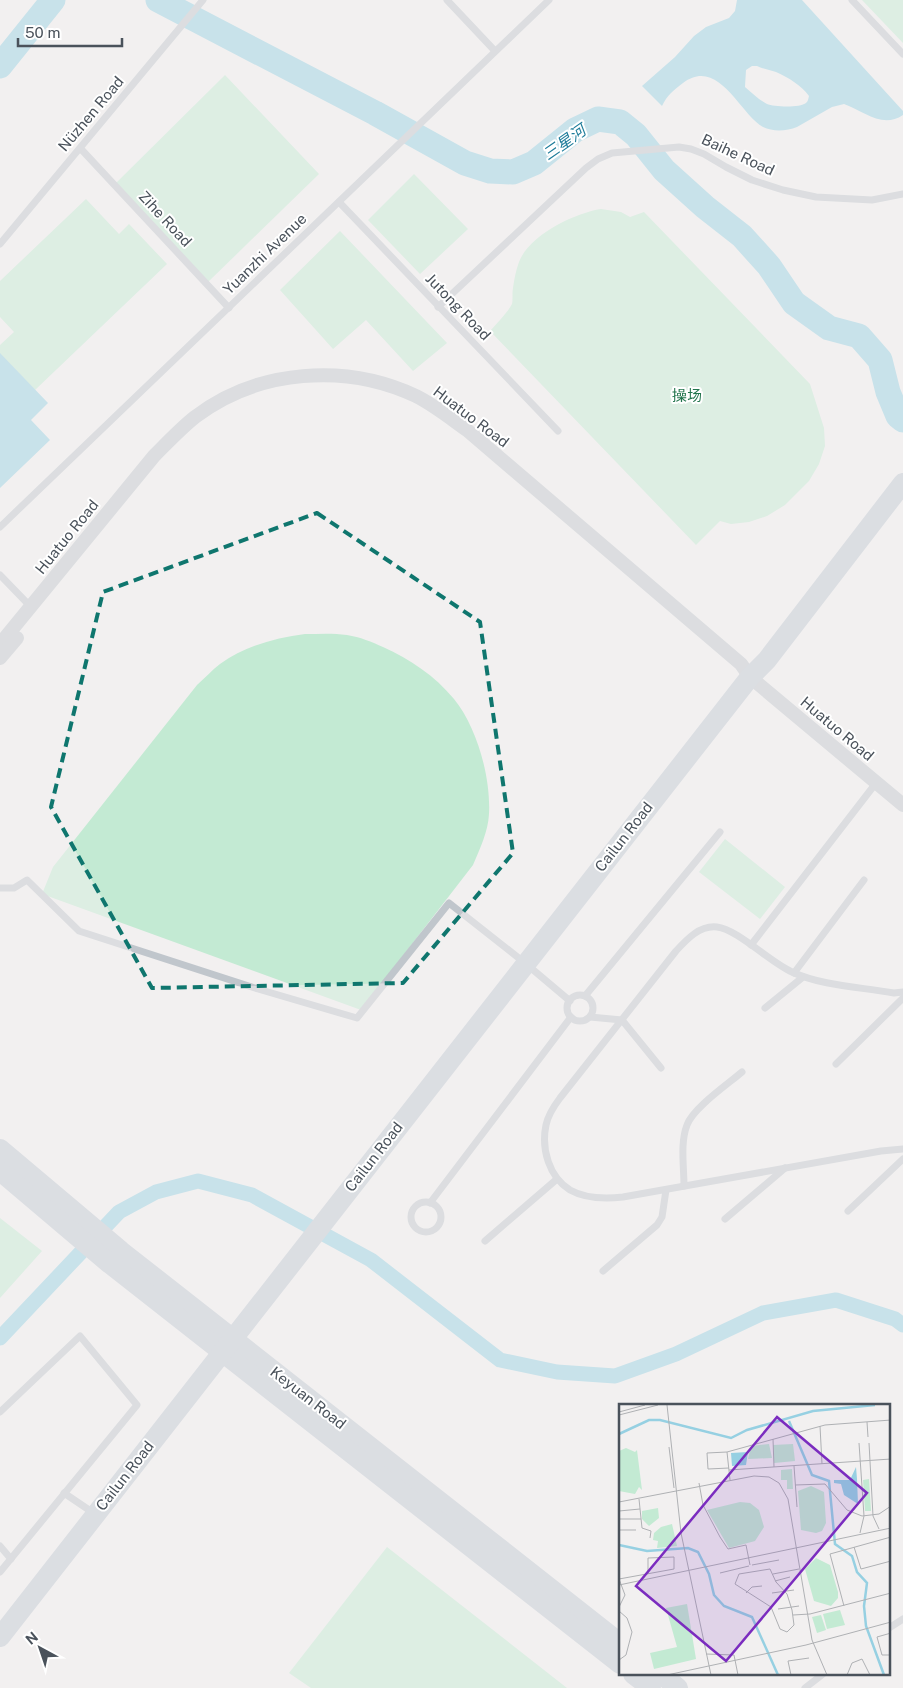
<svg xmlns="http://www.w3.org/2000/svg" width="903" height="1688" font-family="'Public Sans','Noto Sans SC',sans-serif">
<rect width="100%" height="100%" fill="#f2f0f0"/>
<!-- green -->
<g fill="#c3ead3">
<path d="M862,0H903V43Z"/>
<path d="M225,75L319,174L206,284L114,185Z"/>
<path d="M414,174L468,229L420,274L368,220Z"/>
<path d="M86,199L119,234L129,224L167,264L35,390L0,354V345L14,332L0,317V281Z"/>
<path d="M601,209L621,212L630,217L644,212L810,384L824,428L825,446L819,464L809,481L785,505L767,516L749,522L731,524L720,521L696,545L490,331C496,324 508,312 512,304C513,300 512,293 513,288C514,280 516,270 519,262C529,235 575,213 601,209Z"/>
<path d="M340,231L447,343L413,371L366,320L333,349L280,290Z"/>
<path d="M305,634C319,634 333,633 347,635C360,637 372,642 383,647C410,659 435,676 454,699C477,727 491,778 489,814C488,832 480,848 473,865L361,1010L42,894L53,867L197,685C205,678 212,670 220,664C245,646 275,638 305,634Z"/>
<path d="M725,839L785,887L760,919L699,872Z"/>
<path d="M0,1218L42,1251L0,1298Z"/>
<path d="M387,1547L567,1688H311L289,1673Z"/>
</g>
<!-- water -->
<g fill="#96d0e2" fill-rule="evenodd">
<path d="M737,0H802L903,111V115C882,129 864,111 844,104L832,107L797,127C787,131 773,132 763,127C740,114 718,56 683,83C674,90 667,95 662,106L642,86L675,57L694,36L706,27L729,18L735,11ZM757,66C763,69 770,70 776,72C789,78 801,85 809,96C808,100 808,101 806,103C800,108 774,107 767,104C759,100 752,93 745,87L746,70L752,66Z"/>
<path d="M0,353L48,403L31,420L50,440L0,488Z"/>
</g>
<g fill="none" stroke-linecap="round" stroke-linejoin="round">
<!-- canal -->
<path stroke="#96d0e2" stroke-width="15" d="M0,1338L119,1212L156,1192L198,1181L252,1195L371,1260L500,1360L557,1372L615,1376L676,1354L763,1313L836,1300L895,1319L903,1325"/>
<!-- river -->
<g stroke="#96d0e2" stroke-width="25">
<path d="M158,0L375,113L465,163L490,171L513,172L534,163L575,130L598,119L620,122L636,135L664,170L705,207L742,236L769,266L794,303L829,328L859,336L880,360L888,392L898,416L903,420"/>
<path d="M0,66L53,0"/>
</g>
<!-- lane -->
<g stroke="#c0c6cc" stroke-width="7">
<path d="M447,0L495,51"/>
<path d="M852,0L903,54"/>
<path d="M81,149L229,308"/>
<path d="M339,202L558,431"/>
<path d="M0,244L203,0"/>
<path d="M438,307L586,168L598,159L612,153L679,147L691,149L704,154L726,167L752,180L783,190L816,197L872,200L903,194"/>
<path d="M0,527L549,0"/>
<path d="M0,575L31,607"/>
<path d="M0,888H14L27,880L79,931L258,989L357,1018L449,903L525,963L570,1001"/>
<path d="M751,945L876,783"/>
<path d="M794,973L864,880"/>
<path d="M903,992L894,993C861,987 822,986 792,972C771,963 737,929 717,927C700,925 687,939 676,951L560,1098C554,1106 548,1115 546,1125C541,1149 549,1177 570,1190C586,1199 605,1199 623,1197L881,1151L903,1149"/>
<circle cx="580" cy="1008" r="13"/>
<path d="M585,996L720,832"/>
<path d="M765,1008L803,977"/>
<path d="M590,1017L622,1020L661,1068"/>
<path d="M836,1064L903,998"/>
<path d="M684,1186C684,1167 680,1143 687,1125C693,1108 728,1084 742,1072"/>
<circle cx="426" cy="1217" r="15"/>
<path d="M430,1203L571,1017"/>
<path d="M848,1211L903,1159"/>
<path d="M725,1219L785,1168"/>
<path d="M485,1241L557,1179"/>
<path d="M603,1271L657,1225L662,1217L666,1190"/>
<path d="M0,1412L80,1336L137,1405L0,1572"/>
<path d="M64,1493L95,1514"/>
<path d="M0,1546L11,1559"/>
<path d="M889,1628L903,1619"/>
<path d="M805,1688L823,1674"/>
</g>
<!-- street -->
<g stroke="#c0c6cc" stroke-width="14">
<path d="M0,644L154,456C167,443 180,429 195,417C258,369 346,363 416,396C434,405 450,418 467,430L741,664L750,677L903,805"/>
<path d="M0,658L17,638"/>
</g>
<!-- secondary -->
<g stroke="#bfc7d1" stroke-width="20">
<path d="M0,1149L121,1251L620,1643"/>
<path d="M0,1171L110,1264L620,1664"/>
<path d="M0,1637L750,677L767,660L903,483"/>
<path d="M633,1674L651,1688"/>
<path d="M661,1674L678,1688"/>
</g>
</g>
<!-- marked area -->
<path d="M0 0H903V1688H0ZM317,513L480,622L513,853L403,983L152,988L51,807L103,592Z" fill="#f2f0f0" fill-opacity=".55" fill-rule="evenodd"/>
<path fill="none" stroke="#0f766e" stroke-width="4" stroke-dasharray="10 6" stroke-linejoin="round" d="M317,513L480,622L513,853L403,983L152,988L51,807L103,592Z"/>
<g text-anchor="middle" stroke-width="4" stroke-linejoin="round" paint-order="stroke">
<!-- street labels -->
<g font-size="15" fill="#4a525b" stroke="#fff">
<text transform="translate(91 114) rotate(-50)" y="5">Nüzhen Road</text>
<text transform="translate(738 155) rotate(25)" y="5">Baihe Road</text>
<text transform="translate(165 219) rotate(47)" y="5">Zihe Road</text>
<text transform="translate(265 254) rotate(-44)" y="5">Yuanzhi Avenue</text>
<text transform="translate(458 307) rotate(46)" y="5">Jutong Road</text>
<text transform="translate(471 417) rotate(37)" y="5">Huatuo Road</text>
<text transform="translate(67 537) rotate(-51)" y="5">Huatuo Road</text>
<text transform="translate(837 729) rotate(40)" y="5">Huatuo Road</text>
<text transform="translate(624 837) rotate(-52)" y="5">Cailun Road</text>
<text transform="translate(374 1157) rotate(-52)" y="5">Cailun Road</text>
<text transform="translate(308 1398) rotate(38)" y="5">Keyuan Road</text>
<text transform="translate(125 1476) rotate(-52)" y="5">Cailun Road</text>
</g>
<!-- park labels -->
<g font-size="15" fill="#22744d" stroke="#fff">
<text x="687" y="401">操场</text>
</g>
<!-- water labels -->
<g font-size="16" font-style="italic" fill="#1e7c9a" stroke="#fff">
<text transform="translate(564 142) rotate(-35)" y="6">三星河</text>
</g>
</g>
<!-- overview -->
<g transform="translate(619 1404)">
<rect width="271" height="271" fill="#f2f0f0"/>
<path d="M150,40L153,54L129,55L132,42ZM174,40L176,57L155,59L154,41ZM7,44L16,48L18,46L23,86L20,83L16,90L0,87V47ZM173,65L174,85H168V76H162V66ZM250,75L252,107H246L244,76ZM192,82L205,88L207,119L203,127L197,129L182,126L179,87ZM121,98L131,99L140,106L145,123L136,137L110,144L88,106ZM39,104L40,114L30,122L23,115V107ZM53,120L58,142L38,144L39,137L34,136L35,129L42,123ZM197,154L211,161L219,188V194L212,202L195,197L186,165ZM68,200L77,255L35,265L31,249L58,243L47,204ZM221,206L226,221L208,225L204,210ZM202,211L207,226L198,229L193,213Z" fill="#c3ead3"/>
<path d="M129,48L127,61L113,62L112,49ZM237,63L238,75L239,100L225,91L222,80L215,79V76H231Z" fill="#96d0e2"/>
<path fill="none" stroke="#96d0e2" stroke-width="2.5" d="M170,17L193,71L210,77L216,140L233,152L238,168L248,179L245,202L247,222L265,271M0,30L30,16H41L112,34L128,26L194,7L256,1M0,141L28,147L69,144L79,148L90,170L95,191L105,202L133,213L159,271"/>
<path fill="none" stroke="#afb1b4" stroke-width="1" d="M48,1L62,129L92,271M0,8L26,1M0,11L39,1M248,18L249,33M201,22L203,60M154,35L155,63M240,39L245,112L241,129M250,39L254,112L260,125M50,43L55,84M108,48L111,76M175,62L178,103M110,64L89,65L88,49L108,48L206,21L272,16M110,66L272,55M80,79L84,101L101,133L109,145L127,141L131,161M176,81L206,80L228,106L243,112L260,110L272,102M20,95L23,124L32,127L31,134M0,98L135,72L150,73L160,79L169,95L193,236L208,271M0,107L21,105M0,115H22M0,126H17M235,143L242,165L272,157M133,161L160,156M151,165L157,178L168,190L173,206L175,221L168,228L161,225L152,203L116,180L120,170ZM101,169L130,162M154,170L180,165M0,175L55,165V153L29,154V170M0,175L6,191L0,203M156,177L171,173M0,181L272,124M127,189L133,183L143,182M153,189L175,186M225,202L211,150L272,133M159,205L180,202M0,207L8,214L13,228L7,251L0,256M174,211L191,210L272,189M272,229L258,233L263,251H272M87,250L115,251L119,271M48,271L187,241L272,218M172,271L169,257L190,254M228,271L233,259L243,255L251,271"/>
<path fill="#7b2cbf" fill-opacity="0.15" stroke="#7b2cbf" stroke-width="2.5" d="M158,13L248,89L107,257L17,182Z"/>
<rect width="271" height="271" fill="none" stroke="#4a525b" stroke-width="2.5"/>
</g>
<!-- north arrow -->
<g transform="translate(40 1648) rotate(320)" stroke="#ffffff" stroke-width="4" paint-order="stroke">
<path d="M0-4L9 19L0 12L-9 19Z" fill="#4a525b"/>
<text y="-8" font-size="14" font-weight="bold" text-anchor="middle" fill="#4a525b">N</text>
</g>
<!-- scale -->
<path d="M18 38v8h104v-8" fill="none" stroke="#4a525b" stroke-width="2.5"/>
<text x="25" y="38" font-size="15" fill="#4a525b" stroke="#ffffff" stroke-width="4" paint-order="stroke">50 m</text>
</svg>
